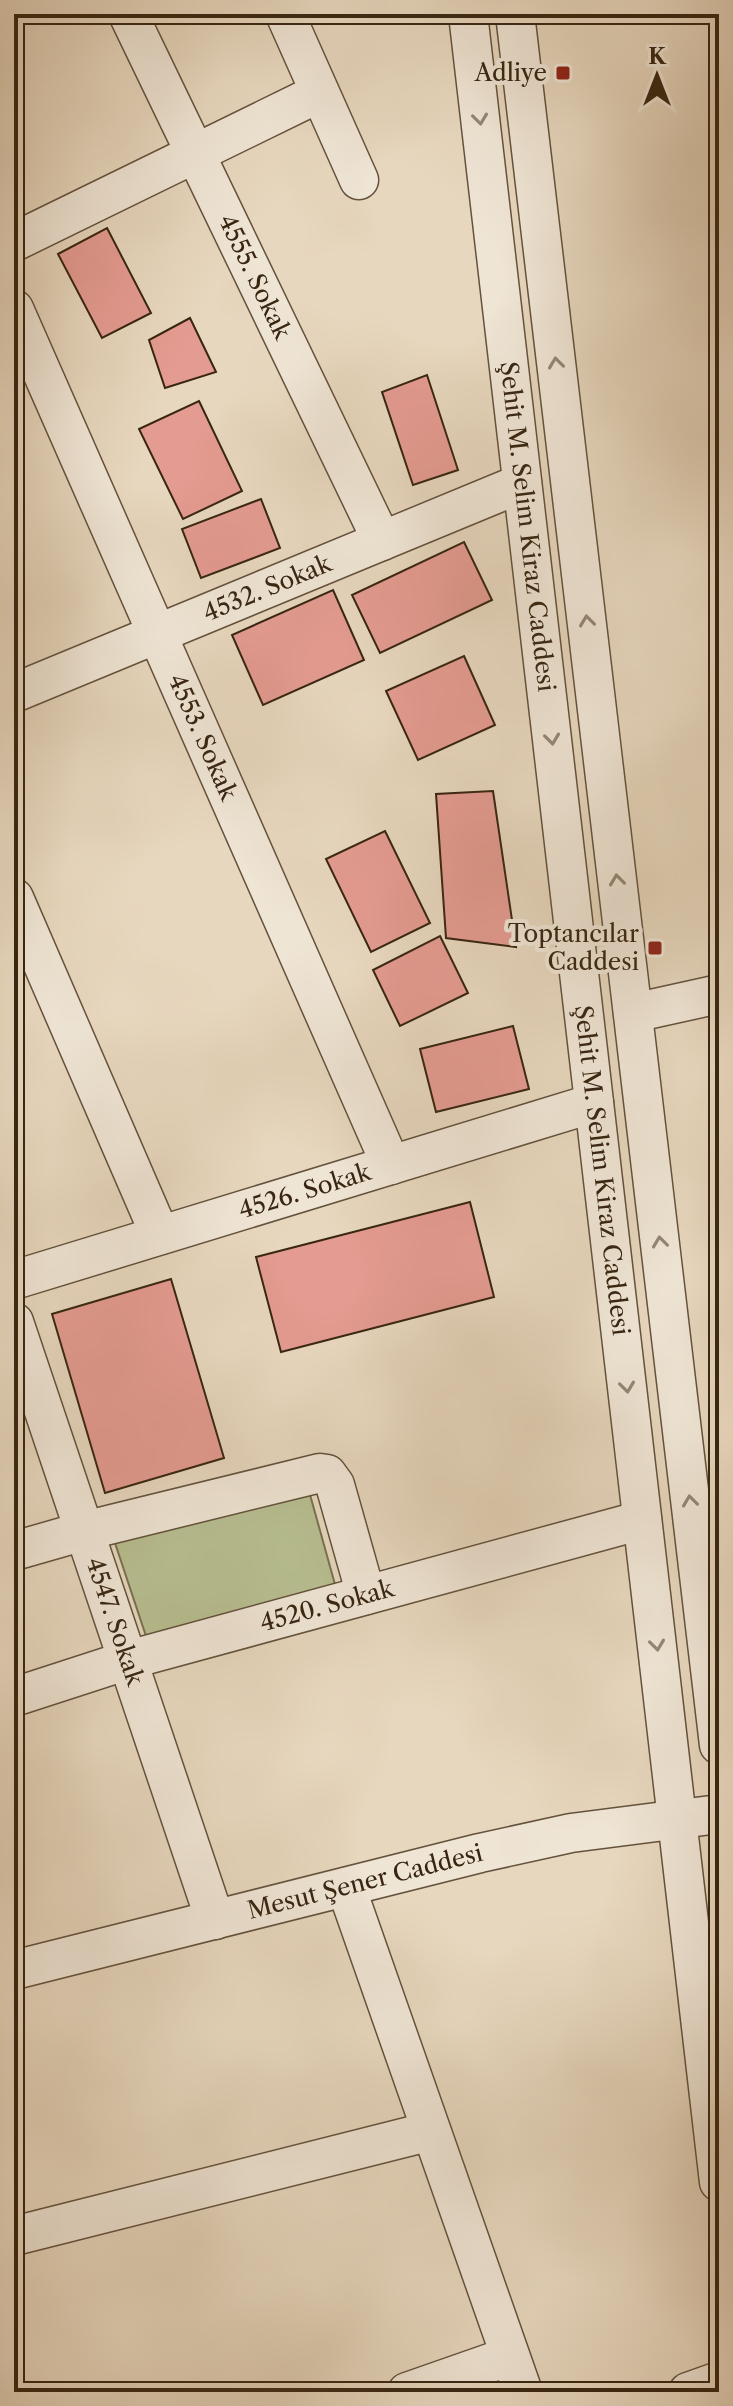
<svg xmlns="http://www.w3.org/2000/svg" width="733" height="2406" font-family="'Libre Caslon Text',serif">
<rect width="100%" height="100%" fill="#e7d7be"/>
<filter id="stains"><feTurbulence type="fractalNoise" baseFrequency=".0025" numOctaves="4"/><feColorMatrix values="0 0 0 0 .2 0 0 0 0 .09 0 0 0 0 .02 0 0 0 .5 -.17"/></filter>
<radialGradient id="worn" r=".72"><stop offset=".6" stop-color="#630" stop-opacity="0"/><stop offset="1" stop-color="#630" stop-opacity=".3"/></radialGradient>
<!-- green -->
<path fill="#b7be90" stroke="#787251" stroke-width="2" d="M309,1491L336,1588L146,1636L114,1540Z"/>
<!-- building -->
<g fill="#e49b91" stroke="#382612" stroke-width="2">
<path d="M107,228L151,313L102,338L58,254Z"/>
<path d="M190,318L216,372L165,388L149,340Z"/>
<path d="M427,375L458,470L413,485L382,392Z"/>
<path d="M199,401L242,491L183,519L139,429Z"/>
<path d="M261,499L280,548L201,578L182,529Z"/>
<path d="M464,542L492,600L380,653L352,595Z"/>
<path d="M333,590L364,660L263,705L232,635Z"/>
<path d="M464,656L495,725L418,760L386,691Z"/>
<path d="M493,791L516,947L446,938L436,794Z"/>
<path d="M385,831L430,923L371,952L326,859Z"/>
<path d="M440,936L468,993L400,1026L373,970Z"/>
<path d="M513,1026L529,1089L436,1112L420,1049Z"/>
<path d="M470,1202L494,1297L281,1352L256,1257Z"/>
<path d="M171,1279L224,1458L105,1493L52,1314Z"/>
</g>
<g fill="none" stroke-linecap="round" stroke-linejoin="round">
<!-- minor casing -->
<g stroke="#64523d" stroke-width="41">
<g id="minor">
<path id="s1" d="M128,14L382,541"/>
<path d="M285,14L359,180"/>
<path id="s2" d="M468,14L719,2182"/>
<path d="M515,14L719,1745"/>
<path d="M14,242L319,93"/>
<path id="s3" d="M14,309L391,1165"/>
<path id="s4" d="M14,693L522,483"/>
<path d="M14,898L160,1235"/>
<path d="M633,1013L719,994"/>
<path id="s5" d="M14,1280L594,1103"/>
<path id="s6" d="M14,1322L215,1920"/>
<path d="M14,1551L84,1531L320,1473L327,1474L335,1485L366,1595"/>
<path id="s7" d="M14,1697L128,1660L642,1520"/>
<path d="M346,1887L523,2392"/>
<path id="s8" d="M14,1970L480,1853L571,1833L719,1814"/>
<path d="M14,2236L431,2131"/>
<path d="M407,2392L510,2356"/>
<path d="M688,2392L719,2381"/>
</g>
</g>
<!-- minor -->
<use href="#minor" stroke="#efe5d5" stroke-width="38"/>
</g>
<!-- one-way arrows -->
<defs><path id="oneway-chevron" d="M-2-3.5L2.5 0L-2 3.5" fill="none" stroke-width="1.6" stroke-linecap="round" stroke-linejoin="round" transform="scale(2)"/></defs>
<g stroke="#948674">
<use href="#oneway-chevron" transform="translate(480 119) rotate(83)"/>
<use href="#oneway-chevron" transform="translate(556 363) rotate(-97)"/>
<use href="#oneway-chevron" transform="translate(587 621) rotate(-97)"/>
<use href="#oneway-chevron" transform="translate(552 739) rotate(83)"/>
<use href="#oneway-chevron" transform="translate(617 880) rotate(-97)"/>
<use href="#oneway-chevron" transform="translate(660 1242) rotate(-97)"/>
<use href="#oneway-chevron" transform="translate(627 1387) rotate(83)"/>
<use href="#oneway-chevron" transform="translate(690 1501) rotate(-97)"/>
<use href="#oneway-chevron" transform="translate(657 1645) rotate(83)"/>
</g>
<!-- markers -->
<g fill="#8f2418" stroke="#efe5d5" stroke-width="3">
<rect x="555" y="65" width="16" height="16" rx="4"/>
<rect x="647" y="940" width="16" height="16" rx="4"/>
</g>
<g text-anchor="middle" stroke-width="8" stroke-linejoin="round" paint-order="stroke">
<!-- poi labels -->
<g font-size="24" fill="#382612" stroke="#efe5d5" text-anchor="end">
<text x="547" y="81">Adliye</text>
<text x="639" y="942">Toptancılar<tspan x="639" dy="28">Caddesi</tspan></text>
</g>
<!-- street labels -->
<g font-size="24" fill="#382612" stroke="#efe5d5">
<text dy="8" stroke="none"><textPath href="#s1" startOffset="292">4555. Sokak</textPath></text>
<text dy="8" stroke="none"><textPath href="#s2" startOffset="516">Şehit M. Selim Kiraz Caddesi</textPath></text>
<text dy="8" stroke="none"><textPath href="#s4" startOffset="274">4532. Sokak</textPath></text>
<text dy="8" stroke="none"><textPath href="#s3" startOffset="468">4553. Sokak</textPath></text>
<text dy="8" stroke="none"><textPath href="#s2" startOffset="1164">Şehit M. Selim Kiraz Caddesi</textPath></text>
<text dy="8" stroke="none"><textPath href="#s5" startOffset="304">4526. Sokak</textPath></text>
<text dy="8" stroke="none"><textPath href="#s7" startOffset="326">4520. Sokak</textPath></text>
<text dy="8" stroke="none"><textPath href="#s6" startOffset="316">4547. Sokak</textPath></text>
<text dy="8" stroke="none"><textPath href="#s8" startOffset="362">Mesut Şener Caddesi</textPath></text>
</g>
</g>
<!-- margin -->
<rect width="733" height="2406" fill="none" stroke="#e7d7be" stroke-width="48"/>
<rect x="16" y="16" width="701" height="2374" fill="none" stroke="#382612" stroke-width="4"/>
<rect x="24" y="24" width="685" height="2358" fill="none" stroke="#382612" stroke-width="2"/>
<!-- north arrow -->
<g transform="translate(657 76)" stroke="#efe5d5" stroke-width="6" paint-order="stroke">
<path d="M0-6L14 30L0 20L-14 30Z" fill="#382612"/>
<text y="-12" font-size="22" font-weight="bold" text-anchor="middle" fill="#382612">K</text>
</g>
<rect width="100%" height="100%" filter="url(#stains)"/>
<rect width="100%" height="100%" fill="url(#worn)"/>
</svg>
